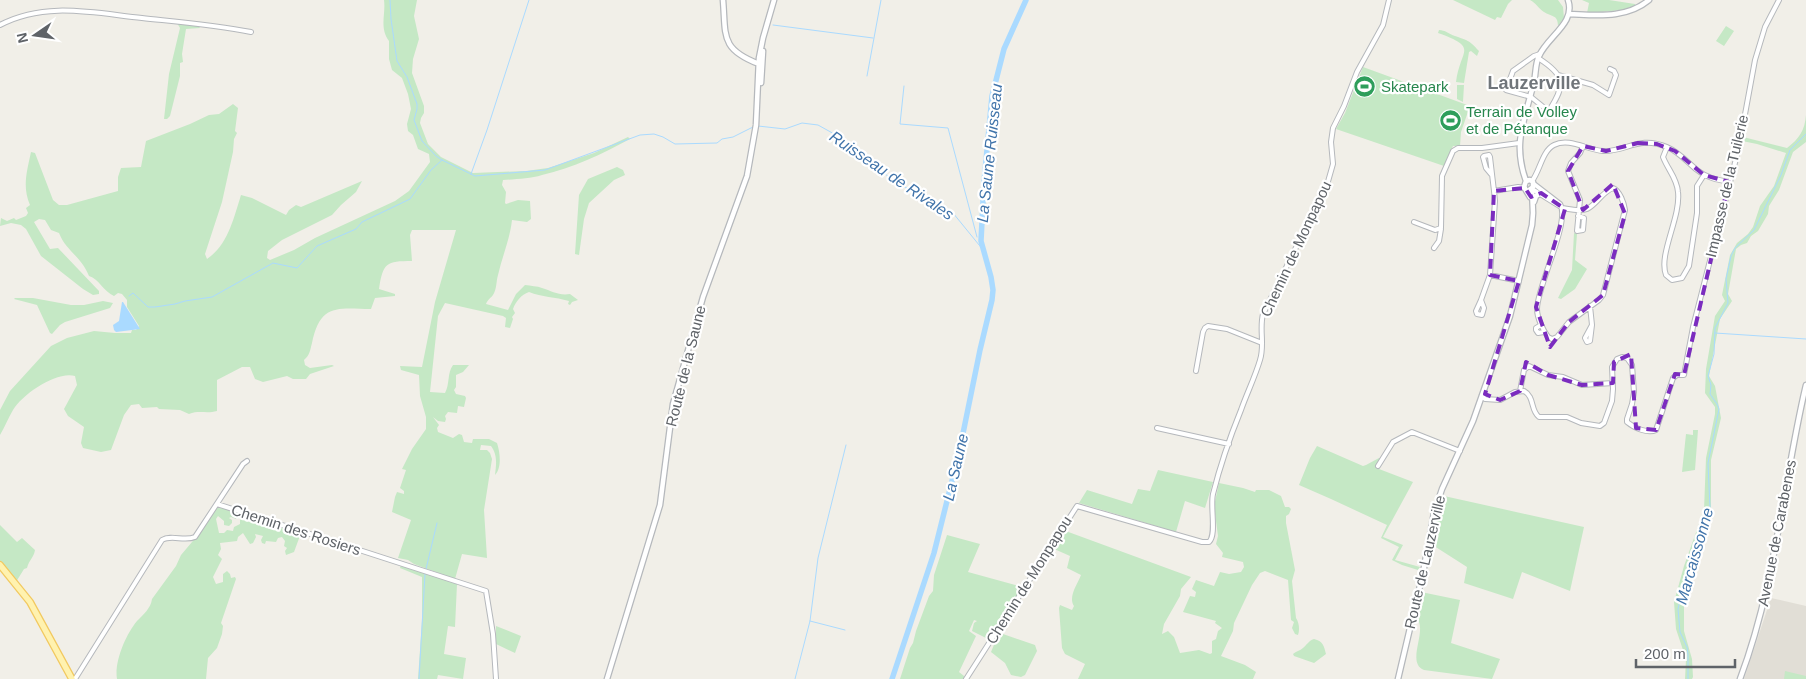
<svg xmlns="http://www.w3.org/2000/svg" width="1806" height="679" font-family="Arial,sans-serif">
<rect width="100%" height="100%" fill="#f1efe8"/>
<path fill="#e1ded6" d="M1771 598 1806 606V679H1744Z"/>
<path fill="#c5e8c5" d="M384 0H417L414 16 419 39 413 59 412 73 424 106V113L421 118 420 123 428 144 441 157 473 173 526 171 548 168 594 153 628 137 630 139C602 154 573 168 542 175 530 179 516 179 503 180L502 185 506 192 505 203 506 204 518 200 530 201 531 219 527 222 512 220C510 239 502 257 498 275 496 282 497 288 493 295 491 298 488 299 486 304L508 310 516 294 525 285C531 286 537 286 542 288 552 291 559 296 570 294L578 300 572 302 570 305 568 304 569 301C555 297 542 297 529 292 521 295 516 301 513 309L515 313 512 317 513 319 510 328 505 327 506 318 503 316 445 303 438 316 430 392 445 393C450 384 447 373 453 365H469L463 372 456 375V387L454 390 456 394 465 396 466 398 464 407 458 406 457 413 448 412 445 416 446 419 445 422 438 421 433 417 439 425 437 428 438 432 453 438 459 434 462 435 464 442 472 443 473 439H489L497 443C500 452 502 468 495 475 496 465 498 455 491 446L481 445 480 450H487L490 453 492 459 484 510 487 558 462 554 455 579 414 564 408 560 398 558 411 520 392 512 395 497 397 492 404 494V491L400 488 406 470 402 469 412 449 426 429V417L420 396 419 375 401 370 400 366 422 367 435 302 456 230H412L410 235 412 261C386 261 383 263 379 289L395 294V296L375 298 371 309C336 308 320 304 312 343 310 350 310 355 304 360L305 365 310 368 332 365 334 366 310 374 306 379H293L287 376 263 382 255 379 250 367H242L217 380V411C207 414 199 410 189 414L180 410 159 409 157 407 142 408 139 404 131 405 124 415 111 450 101 452 83 448 81 443 84 427 68 416 64 409 77 385 75 376C56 371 23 394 13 410 8 418 5 427 0 435V410L10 391 51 346 67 338 94 331 115 333H131L132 330H136L139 326 127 307V300L122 294 118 293 114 296C104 292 99 279 89 276 81 256 66 251 59 233L51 230 45 220 39 219 34 222 50 249 58 248 99 291V294L93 295 83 289 41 256 26 229 21 225 11 223 0 226 1 218 7 221 14 218 16 220 26 216 28 213 26 208 30 205C22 187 27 171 31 152L35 153 53 200 59 205H67L118 191V177L121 168 141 167 146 141 190 124 209 115 219 114 233 104 238 108 235 131 237 133 234 139 233 152 222 202 205 254 207 259C228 245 234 217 241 195L252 198 286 215 289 210 296 205 301 207 362 181 356 192 341 205 332 215 282 240 268 251 267 258 270 260 294 250 315 238 395 201 409 191 430 162 429 154 418 149 413 135 408 131 407 124 411 109 408 94 402 78 392 70 389 59V41C379 28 386 14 384 0Z
M1453 0H1512L1508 4 1501 18 1497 17 1495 20Z
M1530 0H1558L1563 7 1564 18 1558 26C1558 14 1551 17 1544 12 1539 9 1536 3 1530 0Z
M1582 0H1609L1635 4V6L1623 10 1587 13 1589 3Z
M177 23 198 25 200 28 186 29 182 54 183 62 180 63V76L170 116 167 119H164L169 74 180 28Z
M1726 26 1734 31 1724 46 1716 41Z
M1439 30C1445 30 1449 34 1455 36 1468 41 1468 39 1479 51L1477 56 1471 51 1469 52 1464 83 1456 82C1460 49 1480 48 1438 33Z
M1363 67 1470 106 1461 132 1460 146H1453L1444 166 1336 129 1345 113Z
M1457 85H1464L1463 102 1457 99Z
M1806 115V142L1793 152 1779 190 1769 206 1768 214 1758 231 1751 236 1747 243 1741 245 1736 249 1728 294 1732 301 1720 319 1709 376 1715 386 1721 418 1711 460V513L1696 555 1684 599V631L1692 659 1693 677 1692 679H1685L1686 659 1676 629 1674 602 1684 566 1704 510 1706 458 1715 414V407L1705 393 1706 369 1715 316 1725 301 1722 295 1730 255 1737 243 1748 234 1753 227 1760 206 1774 186 1786 153 1757 144 1742 141 1743 137 1787 148C1799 139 1805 130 1806 115Z
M617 167 623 170 625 175 614 180 589 203 584 219 579 255 575 254 579 195 588 179Z
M1574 233 1577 234 1575 260 1587 269 1575 289 1561 299 1558 298 1572 270Z
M15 298H33L71 305H84L103 301 113 303 110 308 65 322 60 325 52 334 50 333 37 305 14 299Z
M1693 430H1698L1695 470 1682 472 1686 434 1693 435Z
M1317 446 1363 466 1366 465 1379 458 1384 460 1379 469 1413 482 1383 537 1403 545 1395 560 1420 567 1418 570 1402 565 1392 560 1399 547 1381 538 1387 525 1331 499 1299 485 1310 458Z
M1158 470 1213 482 1205 508 1185 501 1176 532 1079 503 1087 490 1132 504 1138 489 1150 491Z
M1219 483 1243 488 1255 492 1256 490H1269L1281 496 1285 507H1289L1291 509 1289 514 1286 516V523L1295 570 1292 581 1296 618C1299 622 1300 630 1298 635L1295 634 1292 628 1294 622 1291 620 1288 580 1265 571 1260 573 1252 585 1234 623 1233 631 1221 656 1245 665 1256 672 1253 679H1078L1085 664 1065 654 1062 648 1059 608 1060 605 1072 610 1074 606C1068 597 1077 585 1081 575L1067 568 1070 556 1052 548 1063 530 1191 577 1181 589 1180 596 1164 624 1162 634 1168 631 1174 637 1180 653 1199 650 1210 654 1212 653V641L1216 639 1218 631 1222 628 1215 623 1216 621 1183 612 1190 596 1195 597 1196 592 1192 589 1196 580 1214 586 1220 572 1229 574 1241 572 1244 567 1243 562 1222 557 1223 553 1216 544 1218 536 1214 506Z
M1444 496 1584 527 1570 591 1522 572 1513 599 1464 583 1467 567 1431 544 1435 520Z
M217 506 237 512 236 519 231 517 229 518 232 520V523L229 526 224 525V521L218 516 216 519 219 533H224L227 530 233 531 234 527 240 524V513L301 533 294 552 286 555 285 551 287 548 284 546 285 541 282 537 278 538 276 542 266 541 265 544 262 543 261 540 263 536 255 534 256 537 253 543 250 544 243 533 238 537 237 541 220 543 221 549 218 555 222 559 213 577 216 584 223 582V574L227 571 230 574 231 578 235 577 236 579 221 623 223 626 222 634 217 648 208 658 206 679H117C114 662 126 634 137 621 143 615 151 608 152 599L176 566 181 555 192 542Z
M0 525 17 542 22 538 35 550C34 557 29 560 27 568L24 569 16 582 0 561Z
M947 535 980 544 968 572 1023 587 994 630 991 629V634L986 638 972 631 974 623 977 621 974 620 969 631 976 636 959 672 964 676V679H900L910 648 913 643 916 631 929 596 933 591 934 575Z
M401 565 457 584 455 627 448 626 444 654 466 658 463 679 438 675 437 679H418L422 621V577L400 568Z
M1421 592 1460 600 1451 643 1500 659 1492 679 1424 670C1405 662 1429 630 1416 617Z
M496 626 521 636 515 653 496 644Z
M1003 634 1035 645 1037 651 1025 675 1021 677 1011 675 1005 663 991 652 996 640Z
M1314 639C1323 641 1324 646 1326 654L1314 663 1294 656 1293 654C1296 651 1300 651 1303 648 1307 645 1308 641 1314 639Z
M1785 671 1806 676V679H1784Z"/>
<path fill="#aadaff" d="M122 302H123L140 329 116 332 114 330 113 325 119 321Z"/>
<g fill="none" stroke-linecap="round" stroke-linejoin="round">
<path stroke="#aadaff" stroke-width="1" d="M390 0 391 19 397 61 407 77 417 104V109L414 120 422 141 436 156 442 160 475 176 545 170 640 135 654 134 663 137 675 144 717 143 722 139 733 137 753 127
M773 25 873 38
M867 76 881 0
M904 86 900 124 948 128 977 237
M758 126 785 129 802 123 818 125 836 135 859 157 903 186 953 213 984 251
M471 174 487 130 529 0
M980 240 981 241
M129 296 133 293 148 307H155L175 304 185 301 212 297 273 263 297 268 317 246 356 229 362 222 410 199 431 170 442 160
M1715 333 1806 339
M426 569 437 523
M810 621 845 630
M419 679 425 574
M795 679 810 621 818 558 846 445
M1688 679V654L1687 647 1680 632 1678 609 1688 568 1710 508 1708 463 1719 409 1717 404 1710 394 1711 385 1708 376 1714 354 1715 328 1728 303 1726 279 1731 256 1735 248 1754 230 1781 175 1790 150 1806 134"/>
<path stroke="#aadaff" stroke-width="5.5" d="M892 679 934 553 959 453 980 350 992 300 993 290 991 277 981 241 984 182 992 96 1004 49 1026 0"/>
<defs>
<path id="minor" d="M0 25C45 1 94 13 142 18 179 22 215 25 251 32
M1538 58C1565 75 1566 84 1550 109L1547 110 1531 97 1506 90 1513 71 1534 56 1540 54
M1558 75 1593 85 1609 95 1616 75 1614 71 1610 69
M1667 147 1663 157C1668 170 1677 178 1678 192 1681 217 1658 255 1666 275L1672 280 1682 278 1689 266 1697 213V186L1704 175
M1491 174 1486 168 1483 157 1484 156 1489 155 1490 157 1494 191 1518 187 1525 188
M1532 181C1540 171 1542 151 1554 145 1569 137 1587 150 1603 151 1627 152 1638 135 1667 147 1679 152 1687 162 1697 170 1707 178 1718 180 1729 182
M1532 189 1561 207 1562 208C1569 209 1580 212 1587 209 1597 204 1602 192 1613 188 1620 191 1624 203 1625 210L1603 295 1599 300 1569 322 1557 337 1552 339 1548 337C1543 330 1537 318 1537 309 1537 286 1571 221 1560 204L1534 184
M1578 216 1584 218 1583 230 1577 231 1580 200 1568 171 1571 163 1580 153 1583 146
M1414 222 1435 230 1441 228 1442 176 1453 151 1458 148H1482L1519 143
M1434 248 1439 241 1441 229
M1490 275 1519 281
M1481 300 1490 275 1495 201 1494 191
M1481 300 1484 308 1482 315 1477 314 1476 311Z
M1590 306 1592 325 1585 338 1587 342 1590 341 1592 325
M1541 325 1536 328V330L1538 333 1544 332
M1196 371 1203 332 1205 328 1208 326 1227 329 1262 343
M1520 391 1524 370 1529 366 1548 375 1563 377 1582 385 1613 383
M1482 395 1485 399 1500 400 1515 392 1524 391C1535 397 1530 410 1539 417H1567L1581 423 1600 426 1604 423 1612 401 1613 389 1612 367 1617 359 1622 357 1627 358 1632 365 1634 392 1632 404 1627 419V422C1634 428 1648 434 1656 430L1673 378 1677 375H1684L1693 327 1739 147 1755 60 1765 27 1779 0
M1157 428 1229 444
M1378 466 1393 442 1412 432 1460 451
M217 504 486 591 493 634 496 679
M75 679 162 540C172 534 184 542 195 537L243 464 247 461
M966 679 1077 506 1202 542H1209C1217 535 1210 507 1213 494 1220 466 1230 437 1241 410 1247 393 1255 377 1260 360 1265 345 1259 329 1263 314L1327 185 1333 164 1331 142 1333 128 1344 106 1357 72 1383 25 1389 0"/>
<path id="tertiary" d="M723 0C726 36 720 49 759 64
M1570 14C1597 15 1626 19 1649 0
M761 83 763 51
M1526 181C1512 143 1525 119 1534 82 1536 74 1535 64 1539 56 1548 36 1576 23 1568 0
M1526 181 1524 187 1530 197
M1526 181 1530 180 1533 182V187L1529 190
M1534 202 1536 196 1541 193
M607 679 660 505 673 404 703 297 747 176 756 125 759 58 763 38 774 0
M1398 679 1423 573 1434 513 1442 489 1473 421 1510 316 1532 225 1533 213 1532 189
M1740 679C1776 584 1783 482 1806 385"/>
<path id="primary" d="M0 565 30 602 72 679"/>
</defs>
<use href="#minor" stroke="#b5b8bc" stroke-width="6"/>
<use href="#tertiary" stroke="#b5b8bc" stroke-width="7"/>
<use href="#primary" stroke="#f2c960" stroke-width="8"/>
<use href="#minor" stroke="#fff" stroke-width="4"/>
<use href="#tertiary" stroke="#fff" stroke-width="4.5"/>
<use href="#primary" stroke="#fff2af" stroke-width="5.5"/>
</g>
<path fill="none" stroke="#7b2cbf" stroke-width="4" stroke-dasharray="10 6" stroke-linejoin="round" d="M1638 143 1657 144 1675 151 1704 175 1729 182 1684 375 1675 374 1656 430 1636 428 1631 354 1614 362 1613 383 1582 385 1548 375 1526 362 1520 391 1500 400 1485 394 1519 281 1490 275 1494 191 1525 188 1531 197 1541 193 1565 209 1536 307 1550 347 1569 322 1603 295 1625 214 1613 184 1583 210 1568 171 1583 146 1606 151Z"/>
<defs>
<symbol id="stadium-disc" viewBox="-11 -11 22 22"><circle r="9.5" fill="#2e9e5b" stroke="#fff"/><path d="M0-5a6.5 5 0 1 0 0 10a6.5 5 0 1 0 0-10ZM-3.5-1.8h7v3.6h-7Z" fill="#fff"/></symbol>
</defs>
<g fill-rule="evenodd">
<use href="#stadium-disc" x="1352" y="74" width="25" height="25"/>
<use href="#stadium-disc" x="1438" y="108" width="25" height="25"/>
</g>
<g text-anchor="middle" stroke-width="4.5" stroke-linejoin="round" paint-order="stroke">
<g font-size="15" fill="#27864d" stroke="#fff" text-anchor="start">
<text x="1381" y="92">Skatepark</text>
<text x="1466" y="117">Terrain de Volley<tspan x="1466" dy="17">et de Pétanque</tspan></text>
</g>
<g font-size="15" fill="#5f6368" stroke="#fff">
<text transform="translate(1727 186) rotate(-77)" y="5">Impasse de la Tuilerie</text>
<text transform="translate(1296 249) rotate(-65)" y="5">Chemin de Monpapou</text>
<text transform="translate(686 366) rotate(-76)" y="5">Route de la Saune</text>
<text transform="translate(296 530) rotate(18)" y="5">Chemin des Rosiers</text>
<text transform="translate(1777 533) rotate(-79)" y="5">Avenue de Carabenes</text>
<text transform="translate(1425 562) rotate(-77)" y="5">Route de Lauzerville</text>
<text transform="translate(1029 580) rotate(-58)" y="5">Chemin de Monpapou</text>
</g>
<g font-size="16" font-style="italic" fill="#4174aa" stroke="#fff">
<text transform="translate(989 153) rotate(-84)" y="6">La Saune Ruisseau</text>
<text transform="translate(892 175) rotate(34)" y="6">Ruisseau de Rivales</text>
<text transform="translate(955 467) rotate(-77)" y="6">La Saune</text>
<text transform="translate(1694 556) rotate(-74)" y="6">Marcaissonne</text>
</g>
<g font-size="18" font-weight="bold" fill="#70757a" stroke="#fff">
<text x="1534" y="89">Lauzerville</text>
</g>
</g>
<g transform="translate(35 35) rotate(257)" stroke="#ffffff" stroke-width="4" paint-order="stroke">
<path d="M0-4L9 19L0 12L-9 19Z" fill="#5f6368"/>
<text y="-8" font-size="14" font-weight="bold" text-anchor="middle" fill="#5f6368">N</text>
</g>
<path d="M1636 659v8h99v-8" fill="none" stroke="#5f6368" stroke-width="2.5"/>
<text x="1644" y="659" font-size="15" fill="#5f6368" stroke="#ffffff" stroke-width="4" paint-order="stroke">200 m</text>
</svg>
